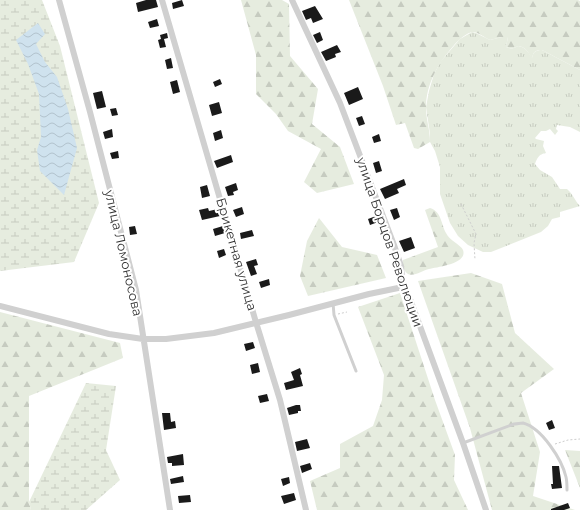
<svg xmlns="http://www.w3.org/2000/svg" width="580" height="510" font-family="Montserrat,sans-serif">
<defs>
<pattern id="grass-tufts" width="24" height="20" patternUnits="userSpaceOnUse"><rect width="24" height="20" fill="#e6ecdf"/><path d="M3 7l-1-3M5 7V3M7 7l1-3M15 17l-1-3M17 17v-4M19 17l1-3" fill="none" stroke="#c6cbc0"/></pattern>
<pattern id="forest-firs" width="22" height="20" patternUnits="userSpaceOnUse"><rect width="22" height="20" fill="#e6ecdf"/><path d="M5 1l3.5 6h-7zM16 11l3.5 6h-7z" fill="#c6cbc0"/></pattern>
<pattern id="wetland-marsh" width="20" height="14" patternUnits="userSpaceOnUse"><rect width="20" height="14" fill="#e6ecdf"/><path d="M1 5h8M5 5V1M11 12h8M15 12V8" fill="none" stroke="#c6cbc0"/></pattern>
<pattern id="water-waves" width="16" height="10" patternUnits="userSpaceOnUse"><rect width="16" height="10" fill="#cfe2ee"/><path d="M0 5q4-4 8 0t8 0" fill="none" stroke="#b2c2cd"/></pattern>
</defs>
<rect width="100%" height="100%" fill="#fff"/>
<path fill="url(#grass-tufts)" d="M472 32 476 33 490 40 502 37H508L506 47C511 49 513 49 518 46 525 47 528 51 532 58 533 52 536 50 542 50L580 70V132L570 127 557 125 556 129 558 131 555 135 550 129 546 131H541L535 138 536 139 544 141 543 146 546 153C539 154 537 158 535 164L540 170 552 177 560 189H567C573 194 575 201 580 206L560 212V217L552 219 548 226 541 232 491 252H483L468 245 458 236 450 223 440 194V167L435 151 430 142V134L426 107 429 91 434 74 441 61 460 39Z"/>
<path fill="url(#forest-firs)" d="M241 0H282L289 4 290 56 318 89 312 124 340 147 354 184 317 193 304 182 321 149 288 131 276 114 256 94V55Z
M349 0H578L580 1V70L542 50C535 50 533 52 532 59 528 52 526 47 518 46 513 49 511 49 506 47L508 37H502L490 40C485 38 478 32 473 32 466 33 460 39 455 44 439 62 426 83 426 108 426 119 430 130 430 142L418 149 414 148 405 123 396 125 383 86Z
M430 208C442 212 441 224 446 233 449 240 461 245 463 250 468 264 437 267 429 269 423 270 414 277 408 274 404 272 402 264 403 260L438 247 425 210Z
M319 218 342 247 377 255 386 278 308 296 300 276 307 241Z
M471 273 502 284 515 333 554 369 521 393 540 452 533 496 575 510H492L470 428 418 281Z
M400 293 435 400 455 455 454 480 468 510H317L310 481 340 468V444L373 426 382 400 384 375 358 307Z
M0 312 120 343 123 358 29 396V502L31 510H0Z
M565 450 580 451V488Z"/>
<path fill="url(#wetland-marsh)" d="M0 0H42L60 46 99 203 74 262 0 271Z
M86 383 116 386 106 450 120 480 86 510H31L29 502Z"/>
<path fill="url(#water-waves)" d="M38 23 45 34 36 44 45 62 57 77 68 109 77 148 64 195 40 171 37 150 41 137 39 94 28 64 16 40Z"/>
<path fill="#1a1a1a" d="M146 0H156L158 7 138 12 136 3Z
M182 0 184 6 173 9 172 3Z
M315 6 323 19 313 23 311 18 306 20 302 11Z
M157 19 159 26 150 28 148 22Z
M320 32 323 40 317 43 313 35Z
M167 33 168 38 164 39 166 47 160 48 158 40 161 39 160 35Z
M337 45 341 52 335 54 336 57 326 61 321 52Z
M171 58 173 68 167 69 165 60Z
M220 79 222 84 215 87 213 82Z
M177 80 180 92 173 94 170 82Z
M358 87 363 99 349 105 344 93Z
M102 91 106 107 97 109 93 93Z
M219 102 222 113 212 116 209 105Z
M116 108 118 115 112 116 110 109Z
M362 116 365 124 359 126 356 118Z
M112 129 113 137 105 139 103 132Z
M221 130 223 138 215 141 213 133Z
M379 134 381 141 374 143 372 137Z
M118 151 119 158 112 159 110 153Z
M231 155 233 162 217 168 214 161Z
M379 161 382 171 376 173 373 163Z
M404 179 406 185 397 189 399 193 385 199 380 189Z
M236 183 238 190 233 192 234 195 228 196 225 187Z
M207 185 210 196 202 198 200 187Z
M242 207 244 214 236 217 233 210Z
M208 208 209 211 218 209 220 216 202 220 199 210Z
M397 208 400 217 394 220 390 210Z
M376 216 378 222 370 225 368 219Z
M135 226 137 234 130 235 129 227Z
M223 226 225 233 215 236 213 229Z
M252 230 254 236 241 239 240 233Z
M411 237 415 248 404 252 399 241Z
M224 249 226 255 219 258 217 251Z
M256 259 258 265 254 266 257 274 251 276 246 262Z
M269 279 270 285 261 288 259 282Z
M253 342 255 348 246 351 244 344Z
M258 363 260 372 252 374 250 365Z
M300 368 302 374 300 375 303 386 286 390 284 383 294 380 291 372Z
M267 394 269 401 260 403 258 396Z
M296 405H300L301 411H298V413L289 415 287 408Z
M162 413H170L171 422 175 421 176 428 164 430Z
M552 420 555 428 549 430 546 423Z
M307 439 310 448 297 451 295 442Z
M183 454 184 465 172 466V463H168L167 457Z
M310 463 312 469 302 473 300 466Z
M552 466H559L562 488 552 489 551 484H553Z
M183 476 184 482 171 484 170 479Z
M289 477 290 483 283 486 281 479Z
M294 493 296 500 284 504 281 496Z
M190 495 191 502 179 503 178 496Z
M568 503 570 508 564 510H551V509Z"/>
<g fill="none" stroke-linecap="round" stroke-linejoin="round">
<path stroke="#cdcdcd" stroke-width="1" stroke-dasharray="2 2" stroke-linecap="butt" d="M461 204 476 234 474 243 475 260
M338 314 347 312
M555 444 568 440 580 439"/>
<path stroke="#d0d0d0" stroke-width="3" d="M333 303 334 315 356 371
M463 443 514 424C517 424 520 423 523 423 542 428 562 460 566 477 567 481 567 486 567 490"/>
<path stroke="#d0d0d0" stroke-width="6" d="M59 0 90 112 136 290 170 510
M162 0 255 319 280 400 306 510
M292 0 340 103 394 245 401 266 403 287 410 299 463 443 486 510
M0 306 109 334 143 339H166L214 333 289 315 369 294 403 287"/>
</g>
<g text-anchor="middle" stroke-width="4" stroke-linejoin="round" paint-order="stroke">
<g font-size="13" fill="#333" stroke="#fff">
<text transform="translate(390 242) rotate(71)" y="5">улица Борцов Революции</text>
<text transform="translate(124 253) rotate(77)" y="5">улица Ломоносова</text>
<text transform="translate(237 254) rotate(74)" y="5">Брикетная улица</text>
</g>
</g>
</svg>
